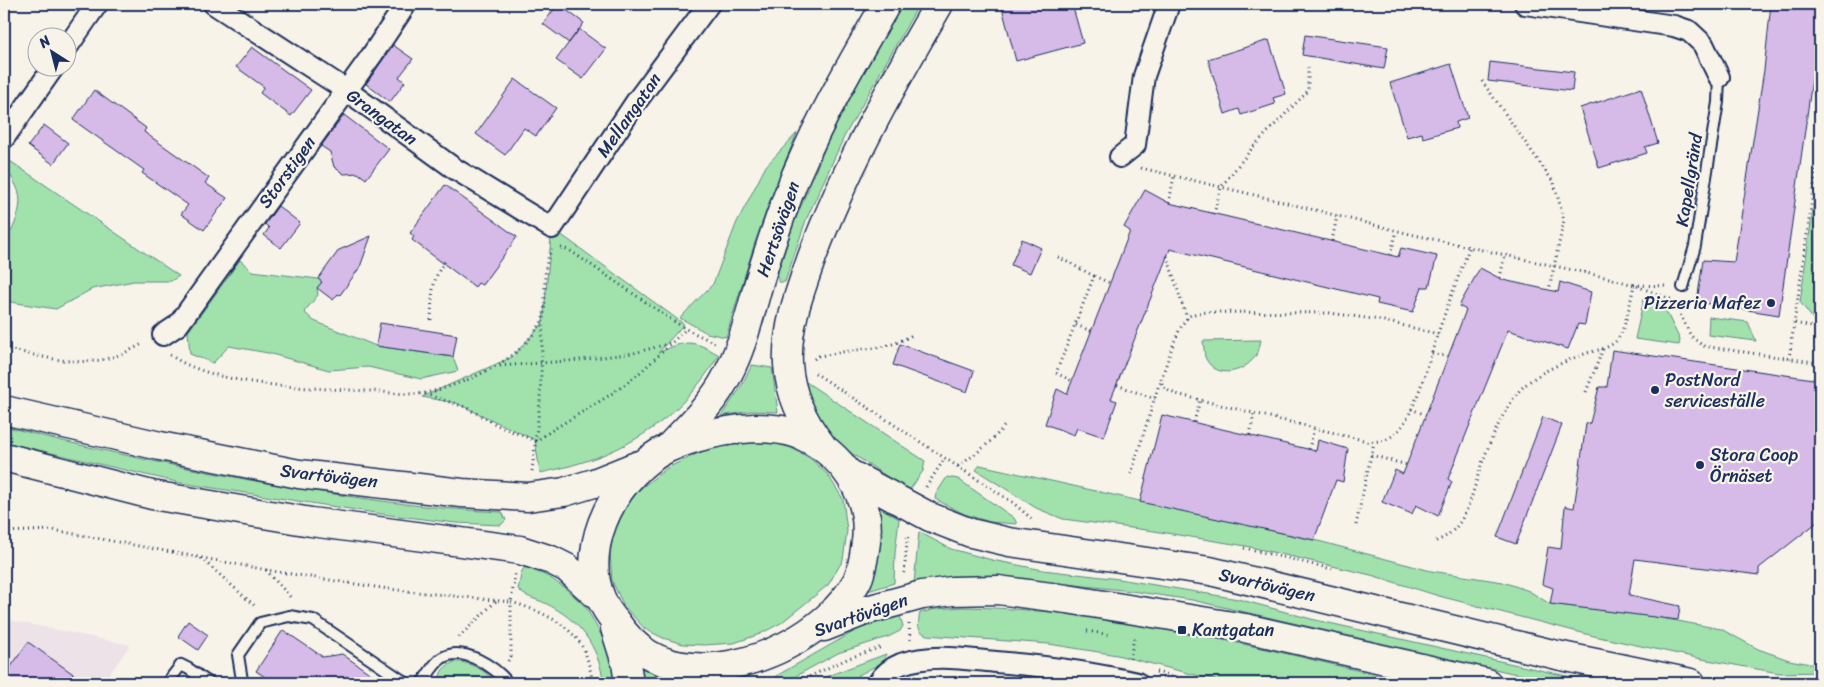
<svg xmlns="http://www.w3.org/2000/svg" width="1824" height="687" font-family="Sriracha,sans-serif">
<rect width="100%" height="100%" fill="#f7f3e8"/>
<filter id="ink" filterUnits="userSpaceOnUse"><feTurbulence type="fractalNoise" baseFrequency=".02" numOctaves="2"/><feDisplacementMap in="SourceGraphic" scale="10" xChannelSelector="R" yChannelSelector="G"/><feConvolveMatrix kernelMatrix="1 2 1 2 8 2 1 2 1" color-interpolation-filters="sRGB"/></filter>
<g filter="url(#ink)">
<path fill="#ede2e8" d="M4 619 130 645 103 683H4Z"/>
<path fill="#a1e2ac" stroke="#5e8885" d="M903 4H919L844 137 806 220 785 282H778V272L794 223 827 143 857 85Z
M797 133 776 184 755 242 726 337 707 333 680 318 713 284 737 222 766 166Z
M7 159 179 276 171 281H134L92 289 56 309 4 301V241C10 234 13 229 16 220 25 194 17 187 4 165Z
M1820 188V293L1813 319 1800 302 1814 201Z
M552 228 684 324 658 353C686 340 692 339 719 355 676 425 620 457 540 473L535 440 456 403 422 397 512 357 543 323Z
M240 260 252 271 318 279 322 282 317 288 318 295 304 312 314 321 376 346 453 357 458 371 421 379 368 367 329 370 268 353 229 346 213 363 190 354 188 332Z
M1644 298 1662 303 1680 340 1679 345 1635 339Z
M1709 317 1748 322 1756 341 1708 335Z
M1261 340C1260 344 1259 348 1258 352 1248 372 1216 382 1205 357 1204 352 1204 346 1203 341Z
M752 365 772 368 778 412 751 411 721 416 739 390Z
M803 380 925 461 923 471 909 491 842 447 818 423Z
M4 426C90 449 178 467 266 483 344 496 423 509 502 512L506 520 501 525 456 523 382 514 181 483 4 442Z
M764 441 789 447 810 458 828 475 843 499 847 531 843 560 828 585 781 623 760 634 734 643 704 645 683 644 663 638 645 629 624 606 612 581 610 552 616 522 636 492 667 468 705 450 733 443Z
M980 465 1322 542 1431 571 1503 582 1529 591 1550 604 1650 616 1721 629 1758 649 1789 660 1816 665 1820 664V672L1779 673 1702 659 1594 636 1439 596 1371 575 1246 546 1154 531 1063 519 1036 508 976 470Z
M947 477 958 479 1014 518 1017 524 990 522 964 514 935 499 936 494Z
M878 506 899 519 895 553 894 583 868 591C881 557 883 543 878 506Z
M919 532 951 549 992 560 1043 570 1119 579 1238 599 1311 619 1598 683H1556L1192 600 1131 591 994 576 962 577 914 583Z
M525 567 549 577 565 588 586 607 614 659 619 683H604C597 644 581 621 545 603 536 599 524 597 518 589L522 571Z
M962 607C1114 609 1263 648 1410 683H1227L1117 655 1049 644 927 635C916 631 918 623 920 613L936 609Z
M900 616 903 626 900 631 888 637 838 653 783 683H764L860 628Z
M886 654 883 662 857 676 856 683H809Z
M454 662C470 661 486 671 496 683H461L455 679 452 683H448L440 677C441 669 447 665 454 662Z
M641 668 665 678 685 683H641Z"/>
<path fill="#d6bae8" stroke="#1b2f5e" d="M558 4 584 23 569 43 543 24Z
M1001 4H1072L1083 43 1016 61Z
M1771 4H1820V23L1779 315 1697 302 1703 260 1734 262 1764 70Z
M579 29 606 49 583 79 556 60Z
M1305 35 1388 47 1384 69 1302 55Z
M1269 40 1286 94 1273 98 1275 104 1241 115 1239 109 1225 114 1208 59Z
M393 45 413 59 399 77 405 82 390 102 366 84Z
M252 47 311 90 291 116 260 93 264 87 236 67Z
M1490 62 1574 72 1572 91 1488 81Z
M1451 64 1468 118 1456 122 1457 128 1423 138 1422 133 1407 137 1390 83Z
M515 79 556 108 536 136 524 128 505 155 476 134Z
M1641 88 1658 143 1645 147 1647 153 1599 168 1580 108Z
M94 90 146 128 144 132 209 178 205 183 227 198 204 230 181 214 188 205 142 173 144 170 73 120Z
M344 115 389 149 366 179 358 173 344 174 334 167 330 152 321 146Z
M44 125 68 143 53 164 28 146Z
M445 185 517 237 482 285 478 283 475 287 412 240 414 236 410 233Z
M1145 190 1169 203 1398 257 1401 248 1437 256 1429 287H1422L1413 312 1377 304 1378 299 1170 249 1111 399 1117 401 1104 437 1077 428 1074 435 1045 424 1057 389 1067 394 1130 231 1124 227Z
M278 206 300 223 281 248 264 235 269 228 265 224Z
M371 236 360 267 340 295 338 294 333 300 317 288 322 282 318 279 339 250Z
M1022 239 1041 248 1030 273 1011 265Z
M1480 268 1503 280 1558 292 1560 282 1591 292 1585 325 1578 324 1568 349 1508 330 1448 479 1452 482 1438 516 1416 505 1412 514 1382 502 1395 470 1403 474 1466 310 1459 306Z
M380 323 457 335 453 357 376 346Z
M900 344 974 371 967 392 893 365Z
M1612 350 1820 380V520L1759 568V575L1635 559 1629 595 1680 606 1678 620 1550 604 1553 588 1542 584 1548 547 1561 549 1565 506 1574 508 1586 424 1590 423 1599 387H1607Z
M1162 415 1316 451 1318 440 1348 449 1343 482 1336 480 1314 540 1140 502Z
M1543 417 1562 425 1516 544 1497 537Z
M188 621 208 635 198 650 178 636Z
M283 630 323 657 342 654 384 683H274L256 671Z
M28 642 86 683H4V677Z"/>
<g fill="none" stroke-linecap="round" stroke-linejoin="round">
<defs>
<path id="lane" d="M1683 287 1695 246 1718 102 1719 77
M167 683 181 665 189 669 209 683
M245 683 242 680 238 655 260 623 289 616 313 620 406 683
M422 683C428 675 433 664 442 658 463 645 495 667 508 683"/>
<path id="street" d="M214 4 346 90 455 169 552 228 636 102 709 4
M1525 4 1674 26 1689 31 1703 44 1719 77
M68 46 97 4
M4 138 53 68
M1120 157 1135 145 1144 76 1169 4
M163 335 178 325 372 55 406 4
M878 683C883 675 891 668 901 664 931 653 965 659 996 662 1044 666 1091 672 1137 683"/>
<path id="secondary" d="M4 410 160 446 299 474 462 493 528 497 564 492 594 483 639 465
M754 428C768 428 784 429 798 434 841 452 872 494 866 542 864 555 863 569 857 581 828 634 751 672 692 667 658 665 635 650 616 622 610 615 604 606 601 598 578 544 618 472 668 448 695 436 725 430 754 428Z
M671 445C689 426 708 408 722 385 741 353 749 318 759 282 770 246 782 210 796 175 822 115 854 59 886 4
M822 446C803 422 790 395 788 364 786 327 800 291 812 257 846 167 891 87 939 4
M4 457 152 495 311 522 520 550 551 560 567 568 601 599
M850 474 930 517 971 533 1009 542 1210 571 1557 655 1691 683
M824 627 867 610 922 595 952 591 998 590 1067 599 1245 628 1487 683
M615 628 626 663 629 683"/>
</defs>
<use href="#lane" stroke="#1b2f5e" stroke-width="14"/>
<use href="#street" stroke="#1b2f5e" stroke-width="24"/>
<use href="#secondary" stroke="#1b2f5e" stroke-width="31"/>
<path stroke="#1b2f5e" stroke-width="3" stroke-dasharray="1 4" stroke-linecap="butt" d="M1482 81 1554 183 1564 220 1549 290
M1141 168 1267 198 1410 234 1609 278 1634 285 1673 300 1691 336 1703 346 1820 363
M1169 203 1174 176
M1214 214 1221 187 1253 147 1308 91V66
M1332 241 1337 216
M561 248 569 250 666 316 686 329 715 343
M1390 255 1397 231
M1167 256 1187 319
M1058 257 1094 276 1056 373 1072 381
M1094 276 1110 283
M1500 278 1505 254
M431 320C432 297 431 278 446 260
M1795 323 1820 329
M1076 325 1091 331
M1438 334 1380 320 1330 313 1207 312C1202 313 1196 313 1191 315 1178 322 1167 364 1161 379 1162 388 1168 391 1176 394L1367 441C1380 442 1388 441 1398 431 1416 412 1429 359 1438 333 1448 304 1459 275 1470 246
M4 348C40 356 79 369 116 356 125 353 135 348 144 343
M1432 353 1448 357
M170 355C217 388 315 388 372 391 386 392 412 396 425 393 455 387 501 368 523 346 528 341 541 325 543 319 548 296 540 271 552 249
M814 359 818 356C829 355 839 352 850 351 876 347 888 349 912 335
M1789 359 1820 144
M500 366 580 360 634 353 671 343
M815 373 1012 502 1032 519
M1117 385 1155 399
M1586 392 1603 349
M425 394 465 407 501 427 536 441C563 422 593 407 620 388 644 371 665 349 686 329
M1411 409 1426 415
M1194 422 1200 400
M1250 435 1254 414
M1309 449 1314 429
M1371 455 1407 465
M958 466C975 455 992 442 1005 425
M532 471 540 401 543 321
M1131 474 1160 381
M926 487 945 458
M1356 525 1374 442
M4 532 53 530 278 572 388 589 511 602 515 574
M1436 541C1468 530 1472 491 1482 463 1491 440 1501 415 1516 395 1529 376 1565 361 1587 353 1597 350 1607 349 1615 342 1625 334 1631 298 1634 285L1667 286
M1244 548 1332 569
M201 558 256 607
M266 570 292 599
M904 573 908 534
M909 624 910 640
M1087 631 1111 635
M459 637 496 601
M1130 659 1134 638
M508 661 511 656V602C535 609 565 621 580 643 588 655 590 670 593 683
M1156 672 1203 683
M796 683 849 658 882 647"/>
<use href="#lane" stroke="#f7f3e8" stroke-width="10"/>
<use href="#street" stroke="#f7f3e8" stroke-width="20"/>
<use href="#secondary" stroke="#f7f3e8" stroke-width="28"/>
</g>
</g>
<g fill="#1b2f5e" stroke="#f7f3e8" stroke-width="2">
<circle cx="1771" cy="303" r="5"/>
<circle cx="1655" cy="390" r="5"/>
<circle cx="1700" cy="465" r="5"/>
<rect x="1177" y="625" width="10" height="10" rx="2.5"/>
</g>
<g text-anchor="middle" stroke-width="4.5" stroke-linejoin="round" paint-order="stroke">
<g font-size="18" fill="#1b2f5e" stroke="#f7f3e8">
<text transform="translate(629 115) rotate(-55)" y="6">Mellangatan</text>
<text transform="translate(382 117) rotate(36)" y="6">Grangatan</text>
<text transform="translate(287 172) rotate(-54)" y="6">Storstigen</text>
<text transform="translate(1689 180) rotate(-81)" y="6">Kapellgränd</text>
<text transform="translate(778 229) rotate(-71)" y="6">Hertsövägen</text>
<text transform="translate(329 476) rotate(7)" y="6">Svartövägen</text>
<text transform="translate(1267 585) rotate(13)" y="6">Svartövägen</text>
<text transform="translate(861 615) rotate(-19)" y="6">Svartövägen</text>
</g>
<g font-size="18" fill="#1b2f5e" stroke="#f7f3e8" text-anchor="start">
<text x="1761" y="309" text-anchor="end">Pizzeria Mafez</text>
<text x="1665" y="386">PostNord<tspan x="1665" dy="21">serviceställe</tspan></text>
<text x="1710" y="461">Stora Coop<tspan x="1710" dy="21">Örnäset</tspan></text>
<text x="1192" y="636">Kantgatan</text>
</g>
</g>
<rect width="1824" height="687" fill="none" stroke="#f7f3e8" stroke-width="20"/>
<rect x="10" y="10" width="1804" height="667" fill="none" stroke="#1b2f5e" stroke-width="2" filter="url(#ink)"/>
<g transform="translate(52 52) rotate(324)"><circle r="24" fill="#f7f3e8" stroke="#9fa5b1"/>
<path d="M0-4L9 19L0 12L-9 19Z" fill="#1b2f5e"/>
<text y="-8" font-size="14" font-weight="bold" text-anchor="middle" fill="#1b2f5e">N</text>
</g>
</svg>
